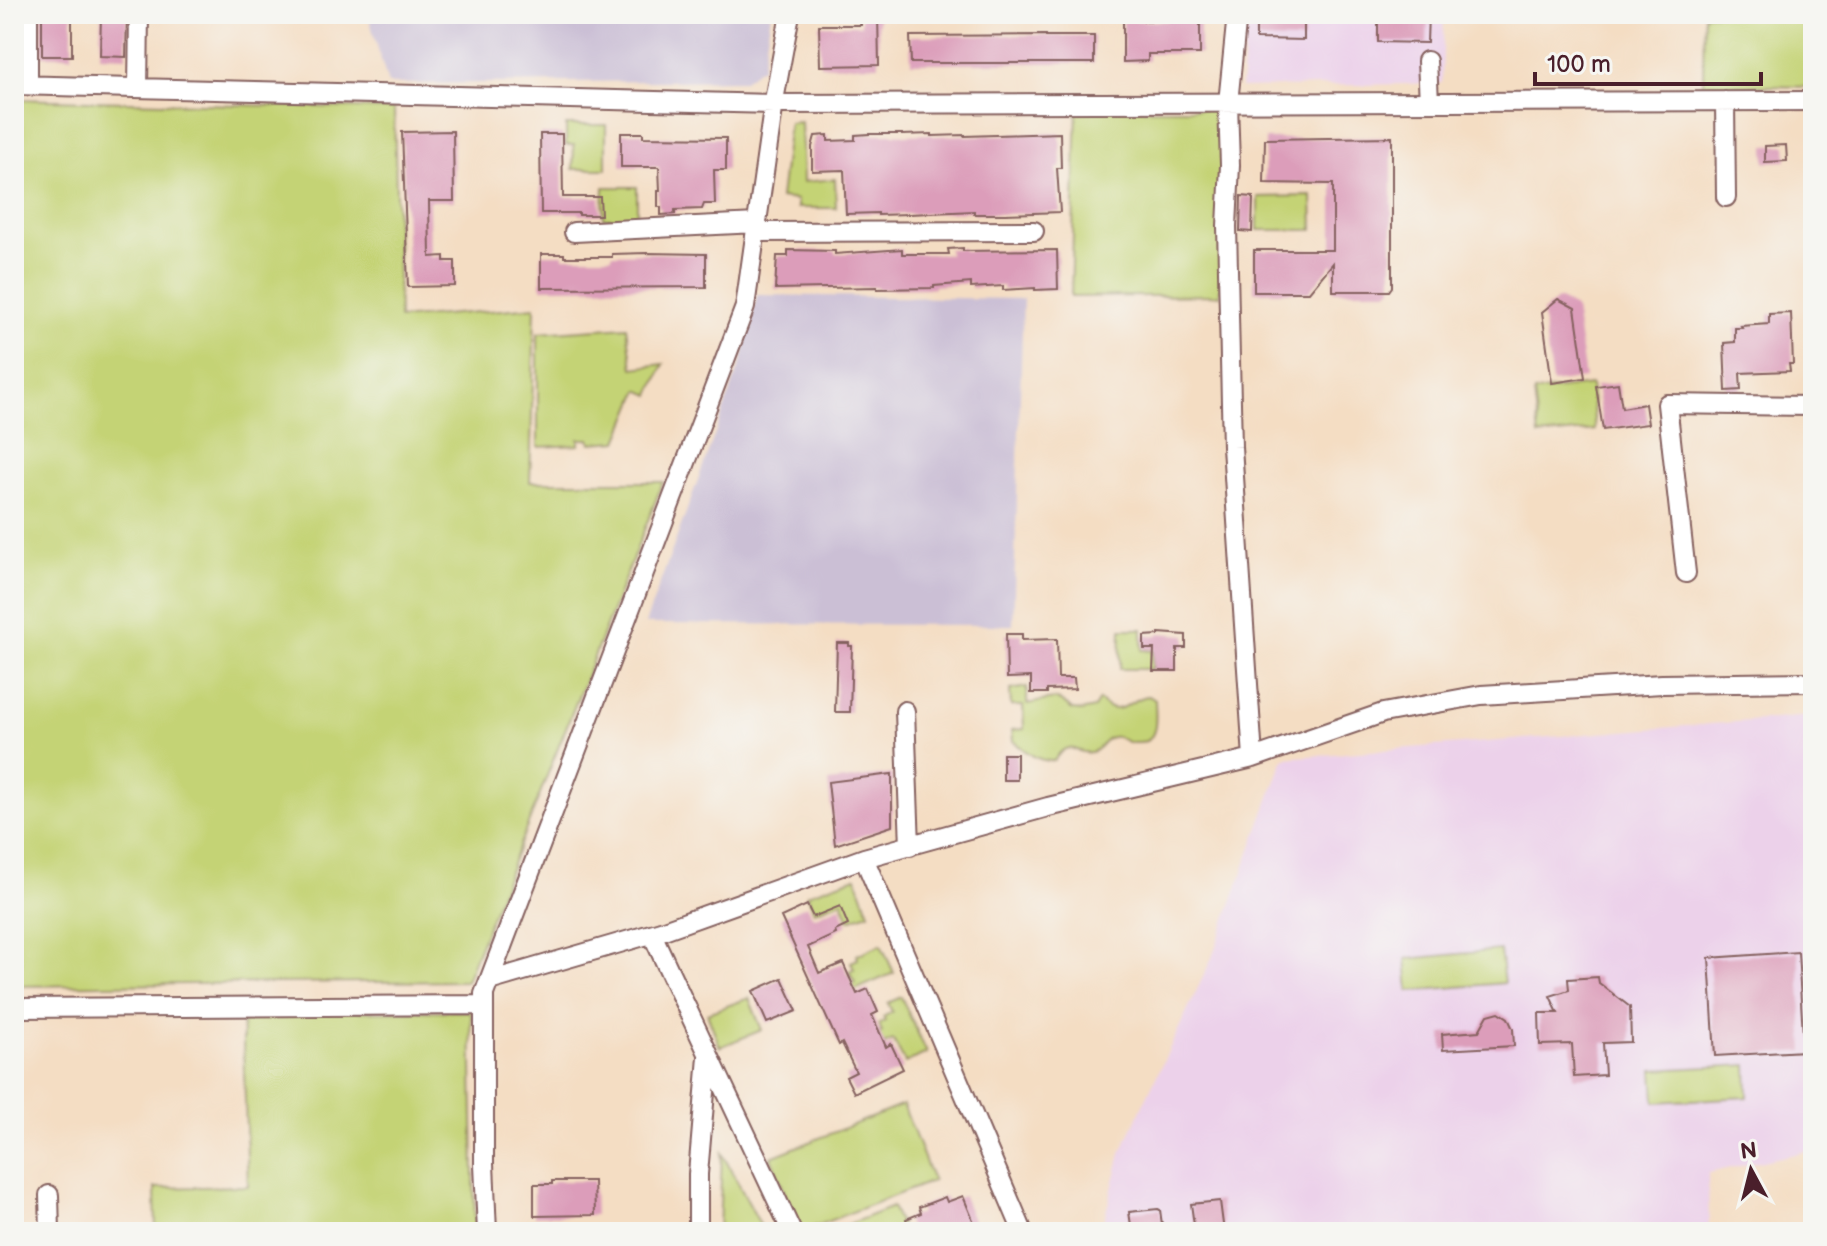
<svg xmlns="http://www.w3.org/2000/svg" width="1827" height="1246" font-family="'Balsamiq Sans',sans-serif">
<rect width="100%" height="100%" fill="#f6f6f2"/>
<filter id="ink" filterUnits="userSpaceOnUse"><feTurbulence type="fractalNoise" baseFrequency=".0125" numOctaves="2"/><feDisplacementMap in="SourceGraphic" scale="16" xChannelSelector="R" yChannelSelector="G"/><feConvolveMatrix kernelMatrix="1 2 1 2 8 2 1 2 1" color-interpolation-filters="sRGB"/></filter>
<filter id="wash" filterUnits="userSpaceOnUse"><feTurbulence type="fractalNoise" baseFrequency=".006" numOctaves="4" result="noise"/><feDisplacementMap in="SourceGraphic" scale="32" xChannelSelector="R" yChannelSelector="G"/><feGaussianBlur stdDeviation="1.8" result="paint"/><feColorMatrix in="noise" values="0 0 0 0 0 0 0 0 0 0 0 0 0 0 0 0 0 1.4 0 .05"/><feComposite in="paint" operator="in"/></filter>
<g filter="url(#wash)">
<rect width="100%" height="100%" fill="#f4ddc3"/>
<path fill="#ecd1ea" d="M1247 14H1444L1442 83 1241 88Z
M1813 716V1150L1708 1173 1709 1232H1101L1122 1150 1211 960 1284 758Z"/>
<path fill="#cbbfd5" d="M368 14H771L762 67 744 80 388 84Z
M757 295 1023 299 1013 625 645 624 742 360Z"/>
<path fill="#c4d375" stroke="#877950" stroke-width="2" d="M1704 14H1813V87L1703 85Z
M14 99 394 109 399 319 535 307 530 482H663L466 981 14 986Z
M1077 109H1222L1220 295 1071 297Z
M801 122 803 182 835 179 836 208H797V200L780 198 789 123Z
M566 125H606V169H573L574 145H566Z
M604 187H637V218H603Z
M1312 196 1313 230H1258V197Z
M627 327 633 368 664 364 650 395 639 390 618 441 591 443 590 439H579V445L538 447V333Z
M1591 385 1595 430 1539 436 1534 392Z
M1121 629H1142V650L1153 651 1152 669H1120Z
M1027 687V704C1049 701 1055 693 1072 710L1081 711 1094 708 1099 700C1120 722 1129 697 1149 696L1155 700C1155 712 1159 735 1146 741 1143 742 1137 742 1134 742 1132 742 1130 743 1128 742 1124 741 1121 738 1117 737 1103 735 1103 749 1091 752 1076 756 1069 736 1054 761 1038 762 1025 751 1013 741L1012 730 1024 729 1023 706H1011L1010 690Z
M856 877 869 913 849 920 842 901 814 911 807 894Z
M881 944 894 973 846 994 844 988 855 983 849 971 854 969 851 962 858 959 857 955Z
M1500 950 1504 983 1409 991 1406 959Z
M901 997 927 1053 905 1063 893 1040 871 1050 867 1040 882 1032 879 1024 885 1021 883 1017 892 1012 888 1003Z
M749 998 762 1030 720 1047 707 1013Z
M471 1011 475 1232H156L155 1188 248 1186 242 1012Z
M1747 1065 1748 1097 1655 1102 1653 1070Z
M903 1105 933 1181 800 1232 771 1157Z
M722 1153 764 1232H719Z
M892 1207 904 1232H829Z"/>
<g id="blocks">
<path fill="#dc9dba" d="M42 14H72V56H42Z
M101 14H127L126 57 100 56Z
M861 14H878L879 65 820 66 819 25H861Z
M1167 14H1200V54H1148V61L1123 62V21H1167Z
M1256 14H1304V40L1256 39Z
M1378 14H1428L1427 43 1378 42Z
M1046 35V36H1094V63H911L910 36Z
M453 131 454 201H429L430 257 444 256V261H455V286L408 287 402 132Z
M621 133H643V137L726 138V170H714L715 204H704L702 209 675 210V214L661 215V207H658V191H660L659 167H621Z
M1060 133 1061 168H1057L1060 212 1005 214H974V211L909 214 878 215V213L846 214 844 170 812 171V147L815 136 828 135V141L855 140V135L870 134H902V135L932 134V136L965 135V136Z
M540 134H562L563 197H600L601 215H579V213H541Z
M1392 137V287L1389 291H1333V263L1309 292H1254V250H1333V184L1264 183 1265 139Z
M1786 145 1787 161 1765 162V146Z
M1241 196 1253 197 1252 232 1240 231Z
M963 248V251L1057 250 1058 289 1035 290V288L1003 290V286L971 288V283L934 286V288L877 289V287L775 289 777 256H788V250L835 251V254L902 249V254H949L948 249Z
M647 253 706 254V287L541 288V254H564V257H612V254Z
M1558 299 1575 308 1585 378 1552 383 1542 312Z
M1791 313 1793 364H1789L1790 371 1740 373 1741 390 1726 391 1724 343 1735 342V328H1742L1741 326 1769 324V314Z
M1618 383 1622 408 1645 404 1648 424 1603 430 1596 386Z
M1159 633 1186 635V648H1177V671H1153L1154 649H1144V636L1159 635Z
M1006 634H1022V640L1057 639 1058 678H1074L1075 689 1047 690V693H1031V677L1007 678Z
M837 643H849V646H852L850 712H835Z
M1003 754H1017V780H1003Z
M892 774V826L835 845 828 782Z
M807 905 813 917 840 906 848 925 835 931 836 934 808 947 819 973 843 963 857 994 868 989 878 1012 872 1015 886 1047 891 1044 903 1069 854 1093 846 1077 856 1072 842 1043 839 1045 781 917Z
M1798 952 1804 1051 1715 1056 1709 958Z
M1598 977 1599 983 1630 1007 1631 1042 1603 1043 1605 1075 1574 1077 1572 1044 1540 1045 1539 1013H1558L1550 996 1569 990 1568 979Z
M782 978 797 1011 767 1023 753 991Z
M1499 1012 1508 1018 1513 1029 1514 1046 1443 1050 1442 1034 1479 1031 1488 1015Z
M552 1181H594L595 1215 534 1216V1184H552Z
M963 1196 978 1232H911L906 1219 921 1213 919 1207 945 1197 947 1202Z
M1220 1201 1224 1232H1195L1191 1204Z
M1158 1209 1160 1210 1163 1232H1132L1129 1212Z"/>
</g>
</g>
<g filter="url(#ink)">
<use href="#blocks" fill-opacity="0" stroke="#866260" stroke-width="2"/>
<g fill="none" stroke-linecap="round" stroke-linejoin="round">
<defs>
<path id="minor" d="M1237 14 1228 103 1230 165 1227 226 1232 447 1253 758
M1427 61 1429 102
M14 85 774 104 1813 101
M28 85V14
M138 88 139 14
M1725 101 1726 197
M574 232 757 223
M756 232 1034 231
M1686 573 1667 404 1813 406
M905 711 910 846
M864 858 1023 1232
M652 934 792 1232
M489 981 661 931 864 858 1048 807 1253 758 1383 713 1481 695 1662 684 1813 682
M14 1008 484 1005
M49 1195 50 1232
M487 1232 484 1164V994L745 307 775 95 790 14
M698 1232V1174L708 1057"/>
</defs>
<use href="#minor" stroke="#866260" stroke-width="22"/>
<use href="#minor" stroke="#fff" stroke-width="18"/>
</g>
</g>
<rect width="1827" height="1246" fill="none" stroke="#f6f6f2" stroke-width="48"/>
<g transform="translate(1751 1170) rotate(353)" stroke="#f6f6f2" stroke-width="6" paint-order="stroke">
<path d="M0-6L14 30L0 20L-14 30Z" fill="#4a1f2b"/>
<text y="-12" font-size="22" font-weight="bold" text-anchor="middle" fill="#4a1f2b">N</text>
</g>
<path d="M1535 72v12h226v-12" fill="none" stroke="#4a1f2b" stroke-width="4"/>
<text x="1547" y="72" font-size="24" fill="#4a1f2b" stroke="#f6f6f2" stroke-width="6" paint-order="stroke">100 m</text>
</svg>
